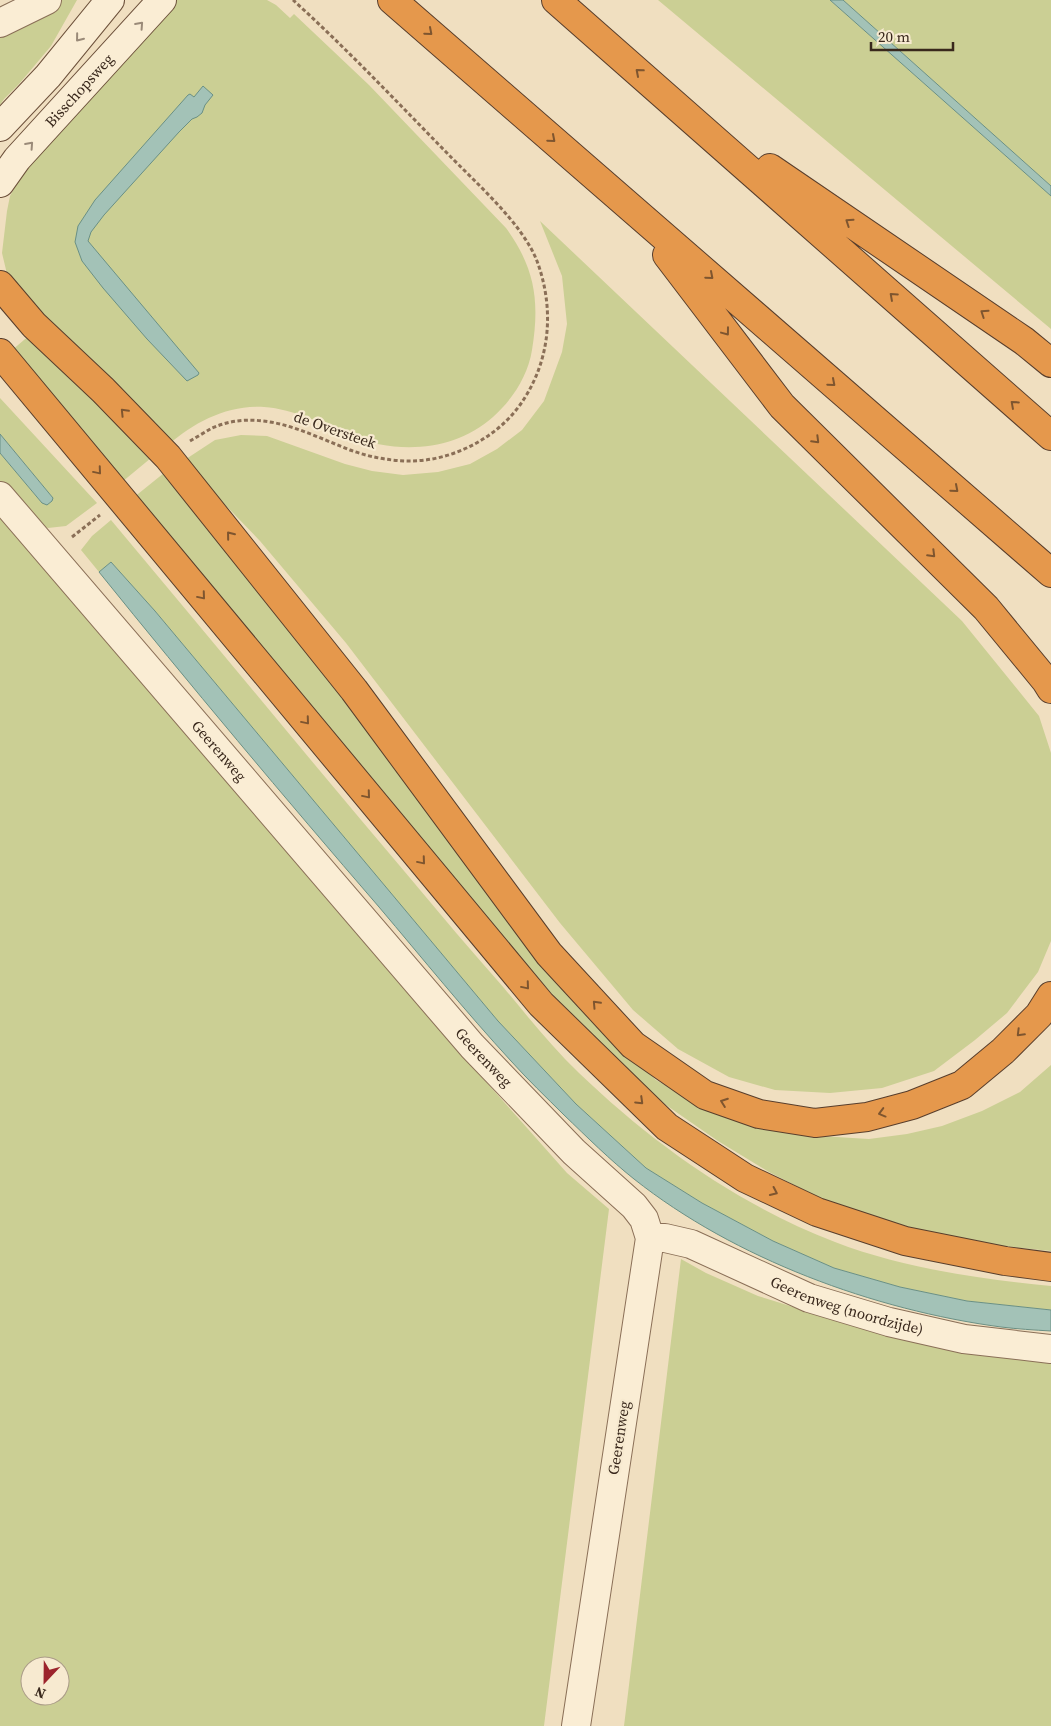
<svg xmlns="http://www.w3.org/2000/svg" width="1051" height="1726" font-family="'Source Serif 4',serif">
<rect width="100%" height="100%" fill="#f0dfc0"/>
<path fill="#cbcf94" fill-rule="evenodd" d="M62 0H77L51 46 19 84 4 99 0 105V30L26 21Z
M176 0H267L276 5 290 18 294 14 369 85 506 228C535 268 540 301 532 350 528 376 512 400 493 417 454 452 397 454 350 436 323 424 294 409 264 407 227 405 195 422 168 445L78 356 7 274 2 253 7 211 10 196 22 174 45 145Z
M658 0H830L1051 196V329Z
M843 0H1051V186Z
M540 221 962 621 1039 716 1051 753V941L1038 972 1007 1013 975 1040 934 1071 882 1088 830 1093 775 1090 729 1077 678 1049 633 1010 560 923 346 643 260 541 183 461 215 440 241 435 267 436 345 464 372 471 403 475 438 472 470 464 497 449 522 430 544 401 562 352 567 324 562 276Z
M31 334 151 458 122 482 11 351Z
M0 398 97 503 66 526 48 528 41 525 31 518 0 481V453L42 503 53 498 0 434Z
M164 473 442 819 619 1045 656 1080 709 1110 769 1129 820 1136 869 1139 907 1134 942 1126 982 1111 1020 1092 1051 1065V1251L973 1243 903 1227 843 1210 769 1172 718 1141 666 1105 606 1052 557 1000 133 498Z
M0 512 432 1021 567 1173 609 1209 544 1726H0ZM30 1666H60V1696H30Z
M111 520C211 639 309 759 410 878 441 915 472 952 504 988 528 1017 552 1047 579 1073 653 1144 739 1205 835 1242 902 1268 980 1279 1051 1286V1310L967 1301 900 1287 834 1268 773 1241 702 1203 646 1168 576 1104 498 1021 155 611 111 562 99 572 81 550 92 536Z
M681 1259 706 1273 758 1296 845 1323 1051 1360V1726H624Z"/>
<path fill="#a3c2b7" stroke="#6a9085" d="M830 0H843L1051 186V196Z
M203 86 213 95 205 105 202 113 197 117 192 119 179 132 104 215 91 232 88 241 199 373 198 375 187 381 147 339 103 288 82 261 75 242 78 226 95 200 188 95 190 94 194 97Z
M0 434 53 498 52 501 47 505 42 503 0 453Z
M111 562 155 611 498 1021 576 1104 646 1168 702 1203 773 1241 834 1268 900 1287 967 1301 1051 1310V1331C1034 1330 1017 1329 1001 1327 874 1310 735 1259 634 1179 610 1160 587 1137 564 1115 546 1097 528 1080 511 1061 465 1011 423 959 379 907 284 797 190 685 99 572Z"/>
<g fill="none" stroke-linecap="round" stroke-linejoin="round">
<defs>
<g id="street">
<path d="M0 23 47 0"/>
<path id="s1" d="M0 496 472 1046 574 1152 634 1206 644 1219 650 1238 576 1726"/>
<path id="s2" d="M650 1238H665L691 1244 809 1298 889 1322 964 1339 1051 1349"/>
</g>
<g id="secondary">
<path d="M0 127 48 76 110 0"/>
<path id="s3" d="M0 183 17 159 162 0"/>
</g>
<path id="highway" d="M392 0 1051 573
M556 0 1051 436
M770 168 1024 341 1051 363
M667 255 782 406 986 608 1046 681 1051 689
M0 285 34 325 103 390 168 457 354 690 549 954 633 1045 705 1095 759 1114 815 1123 867 1117 912 1105 962 1085 1003 1051 1039 1015 1051 996
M0 353 541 1004 667 1127 745 1178 817 1212 905 1241 1005 1261 1051 1267"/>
</defs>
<use href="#street" stroke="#8a6f57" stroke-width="30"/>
<use href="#secondary" stroke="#6c503a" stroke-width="30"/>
<use href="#highway" stroke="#583e2c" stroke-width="30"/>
<path stroke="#8a6f57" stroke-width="3" stroke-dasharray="4 2.5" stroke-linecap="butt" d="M190 441C197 437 205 432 212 428 261 407 306 433 350 450 369 457 390 461 410 461 454 461 501 436 524 399 551 357 554 307 537 261 522 223 476 183 448 154 397 102 347 49 293 0
M72 537 100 515"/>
<use href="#street" stroke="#faedd4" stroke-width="28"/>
<use href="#secondary" stroke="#faedd4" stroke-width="28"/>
<use href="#highway" stroke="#e5984c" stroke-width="28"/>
</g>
<defs><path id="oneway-chevron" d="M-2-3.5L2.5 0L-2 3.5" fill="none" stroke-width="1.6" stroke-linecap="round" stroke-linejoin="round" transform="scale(1.25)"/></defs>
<g stroke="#9a8a78">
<use href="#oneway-chevron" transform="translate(140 25) rotate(-48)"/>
<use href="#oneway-chevron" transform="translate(79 38) rotate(129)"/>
<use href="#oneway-chevron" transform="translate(30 145) rotate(-48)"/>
</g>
<g stroke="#7e552f">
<use href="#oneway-chevron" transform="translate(429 32) rotate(41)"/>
<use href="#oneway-chevron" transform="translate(639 72) rotate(-139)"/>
<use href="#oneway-chevron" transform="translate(552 139) rotate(41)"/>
<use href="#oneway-chevron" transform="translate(849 222) rotate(-146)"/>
<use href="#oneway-chevron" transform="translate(710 276) rotate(41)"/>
<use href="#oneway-chevron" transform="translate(893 296) rotate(-138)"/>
<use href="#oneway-chevron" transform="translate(984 313) rotate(-146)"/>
<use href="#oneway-chevron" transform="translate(726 332) rotate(53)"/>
<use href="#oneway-chevron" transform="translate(832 383) rotate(41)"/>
<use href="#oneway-chevron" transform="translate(1014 404) rotate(-138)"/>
<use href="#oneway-chevron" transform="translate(124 412) rotate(-134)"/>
<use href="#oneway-chevron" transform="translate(816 440) rotate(45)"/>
<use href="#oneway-chevron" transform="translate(98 471) rotate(50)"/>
<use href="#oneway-chevron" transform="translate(955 489) rotate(41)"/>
<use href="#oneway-chevron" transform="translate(230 535) rotate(-129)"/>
<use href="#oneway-chevron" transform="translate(932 554) rotate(45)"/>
<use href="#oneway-chevron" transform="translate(202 596) rotate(50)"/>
<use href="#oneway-chevron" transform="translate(306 721) rotate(50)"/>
<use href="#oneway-chevron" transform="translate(367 795) rotate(50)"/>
<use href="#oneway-chevron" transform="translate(422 861) rotate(50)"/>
<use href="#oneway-chevron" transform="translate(526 986) rotate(50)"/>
<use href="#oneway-chevron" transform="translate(596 1004) rotate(-133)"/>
<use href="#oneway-chevron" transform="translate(1020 1033) rotate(135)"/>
<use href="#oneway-chevron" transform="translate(640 1101) rotate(44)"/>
<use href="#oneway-chevron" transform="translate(724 1102) rotate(-160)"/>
<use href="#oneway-chevron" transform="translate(882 1113) rotate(165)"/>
<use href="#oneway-chevron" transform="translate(774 1192) rotate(25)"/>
</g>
<g text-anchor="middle" stroke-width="4.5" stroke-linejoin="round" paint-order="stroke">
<g font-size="15" fill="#39281c" stroke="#f7ead0">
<text dy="5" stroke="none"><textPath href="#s3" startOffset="122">Bisschopsweg</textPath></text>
<text transform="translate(335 430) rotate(19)" y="5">de Oversteek</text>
<text dy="5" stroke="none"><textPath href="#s1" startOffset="336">Geerenweg</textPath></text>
<text dy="5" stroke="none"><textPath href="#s1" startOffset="741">Geerenweg</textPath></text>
<text dy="5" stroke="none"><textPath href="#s2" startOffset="210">Geerenweg (noordzijde)</textPath></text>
<text transform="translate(619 1438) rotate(-81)" y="5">Geerenweg</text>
</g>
</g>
<g transform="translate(45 1681) rotate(202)"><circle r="24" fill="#f7ead0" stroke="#ab9c88"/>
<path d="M0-4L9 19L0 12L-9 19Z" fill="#9c242c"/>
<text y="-8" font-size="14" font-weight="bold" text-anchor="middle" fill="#39281c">N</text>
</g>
<path d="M871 42v8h82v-8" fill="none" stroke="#39281c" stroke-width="2.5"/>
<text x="878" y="42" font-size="15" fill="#39281c" stroke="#f7ead0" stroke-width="4" paint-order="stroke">20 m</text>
</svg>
